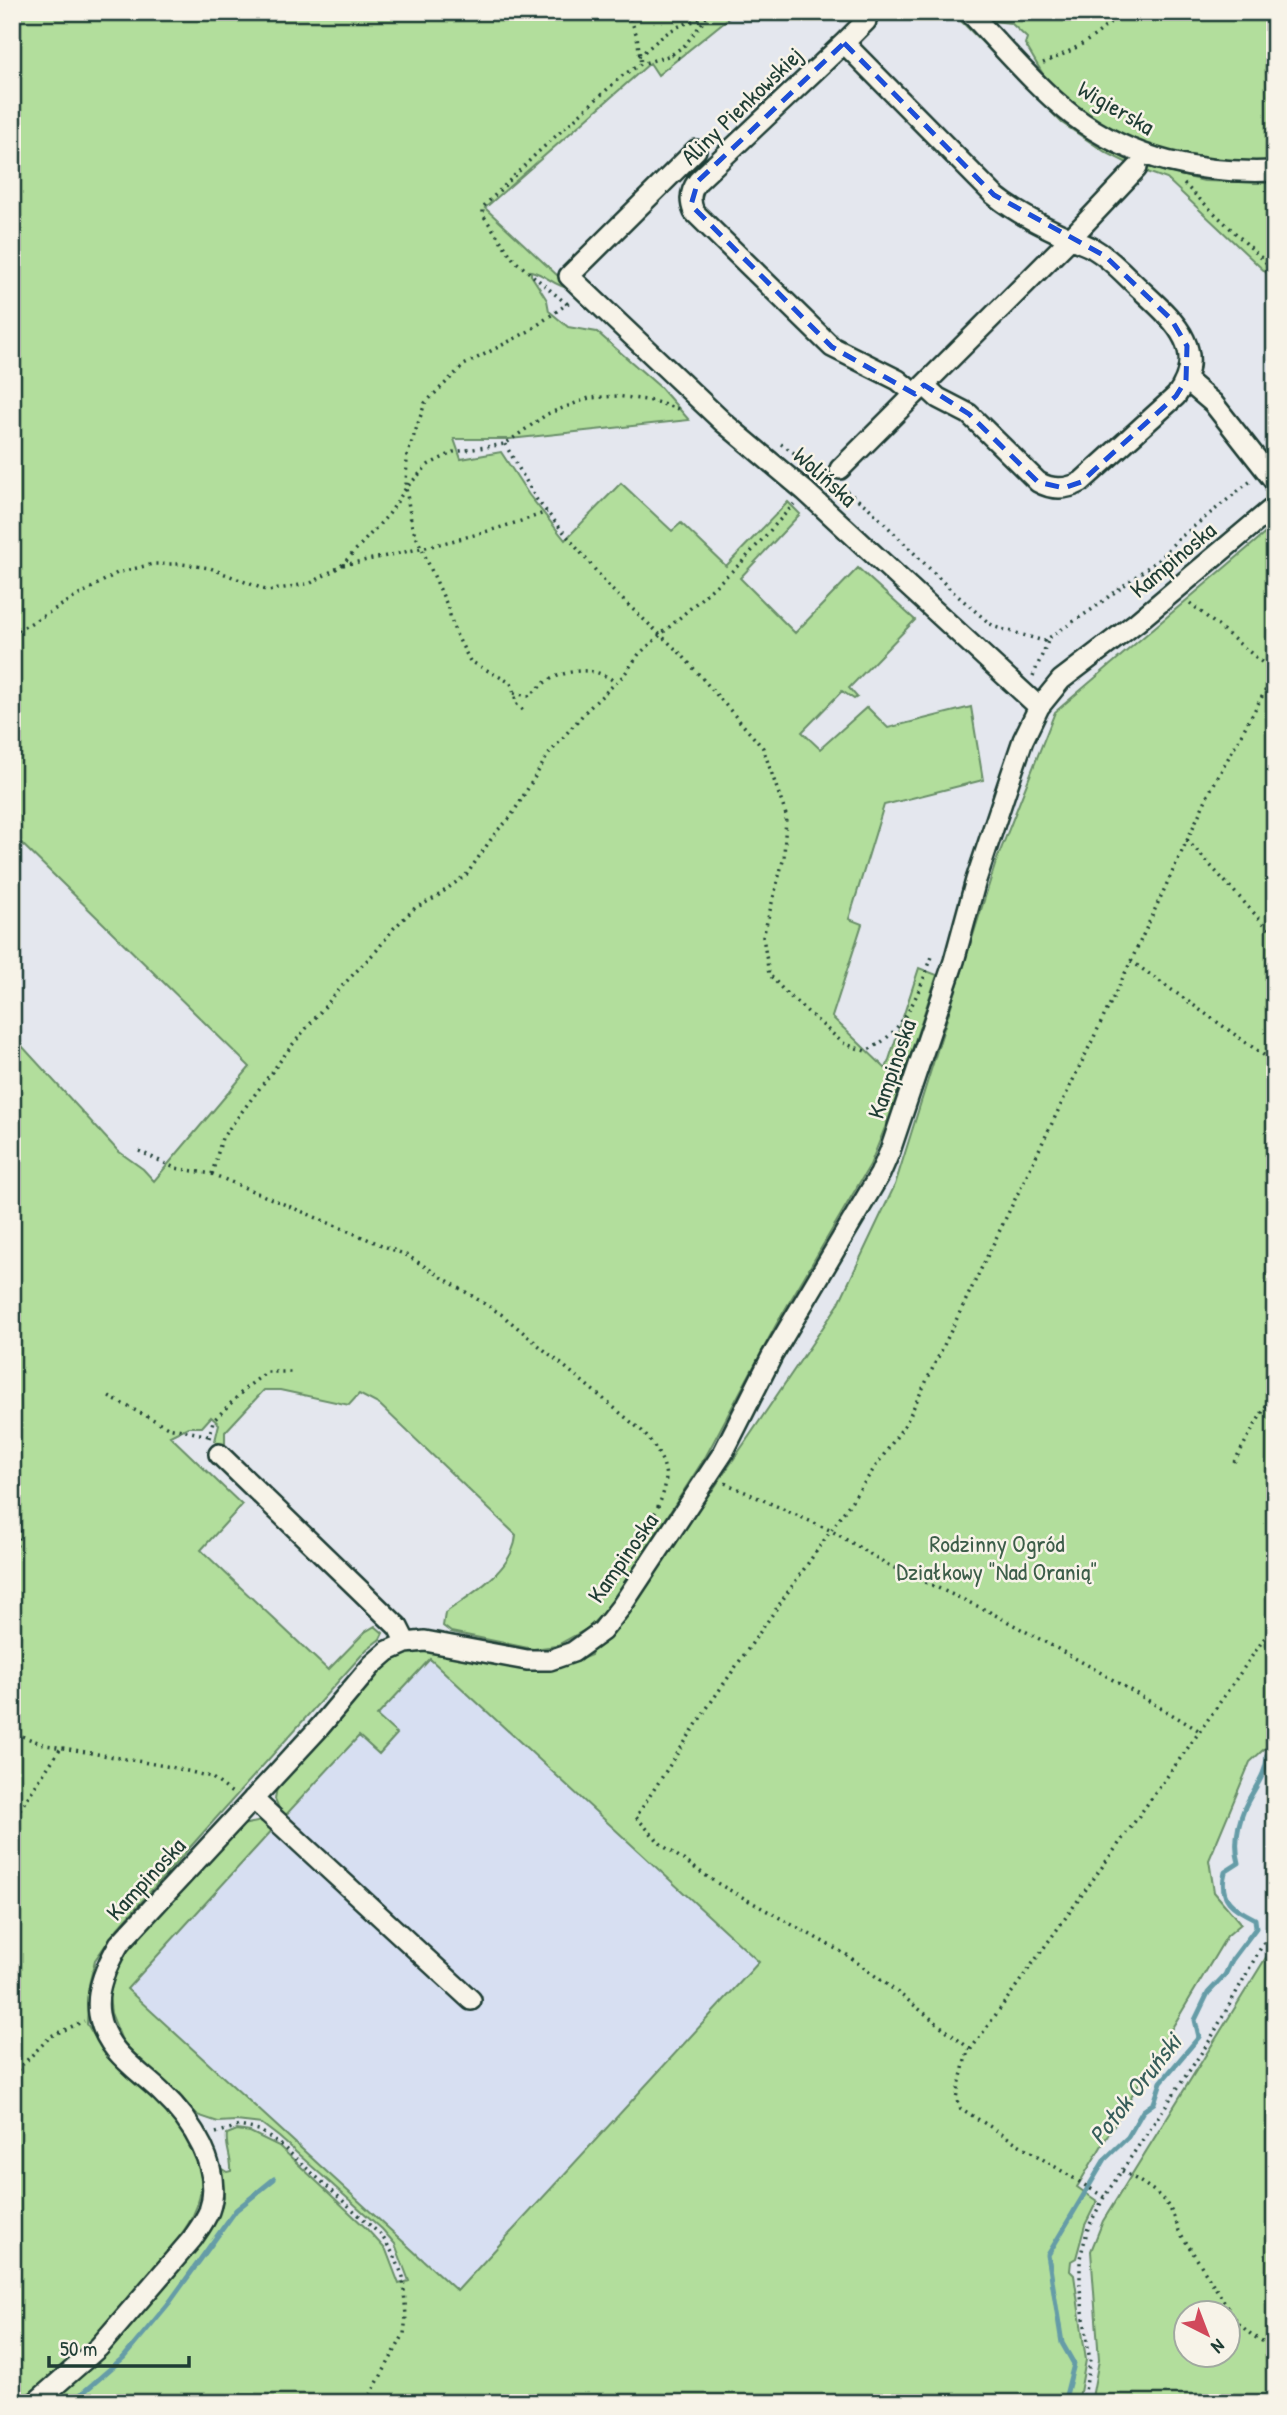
<svg xmlns="http://www.w3.org/2000/svg" width="1287" height="2415" font-family="'Patrick Hand',sans-serif">
<rect width="100%" height="100%" fill="#e4e7ee"/>
<filter id="ink" filterUnits="userSpaceOnUse"><feTurbulence type="fractalNoise" baseFrequency=".0143" numOctaves="2"/><feDisplacementMap in="SourceGraphic" scale="14" xChannelSelector="R" yChannelSelector="G"/><feConvolveMatrix kernelMatrix="1 2 1 2 8 2 1 2 1" color-interpolation-filters="sRGB"/></filter>
<g filter="url(#ink)">
<path fill="#d7dff2" d="M430 1659 760 1961 457 2291 127 1989 359 1736 378 1754 377 1716Z"/>
<path fill="#b2de9c" stroke="#688e68" stroke-width="2" fill-rule="evenodd" d="M12 12H736L658 75 650 63 485 208 572 289C552 286 548 275 531 271V275L547 300 549 311 568 327 597 332 660 387 689 420 510 439H454L461 459 501 452 529 495 565 540 621 483 672 531 681 523 726 566 788 502 800 514 740 578 795 633 858 568 915 620 849 688 857 697 854 699 842 691 802 732 820 749 867 707 888 728 971 707 983 780 884 805 849 919 862 924 832 1017 886 1069 919 968 937 975 892 1110 870 1165 776 1325 706 1456 610 1606 587 1629 556 1646 533 1649 451 1632 443 1626 445 1613C471 1594 514 1570 516 1535L380 1405 359 1394 349 1405 280 1390H264L225 1432V1448L218 1447 215 1441 219 1424 211 1417 202 1427H188L170 1436 242 1505 201 1550 328 1670 365 1632 375 1626 383 1633 380 1639 367 1649 118 1928 95 1960 89 1985 87 2024 107 2057 171 2114C185 2133 204 2164 201 2188 198 2218 177 2240 159 2262 135 2291 111 2320 84 2347 64 2367 40 2384 18 2403H12V1035L118 1151 143 1169 154 1181 250 1067 12 834Z
M952 12H955C1010 67 1062 130 1134 163L1135 167 1105 152 1062 123Z
M983 12H1275V165C1192 167 1100 143 1045 77 1038 67 1032 55 1025 44L1027 38 1011 23 993 21Z
M1140 165 1204 181 1275 183V281L1167 179 1139 169Z
M1275 525V1739L1250 1762 1209 1860 1214 1892 1241 1924 1227 1936 1077 2187 1097 2201 1085 2225 1076 2258 1071 2261 1070 2271 1074 2275 1086 2360 1078 2403H46L125 2331 214 2224 224 2197 222 2169 227 2172 231 2171C232 2158 225 2147 227 2134L237 2130 250 2132 279 2146 366 2228 386 2250 399 2284 409 2281 395 2244 382 2229 279 2137 262 2124 236 2121 218 2122 197 2115 177 2092 125 2048 111 2013 109 1996 119 1964 132 1945 242 1825 262 1821 275 1827 127 1989 457 2291 759 1962 430 1659 377 1716 397 1734 379 1754 359 1736 283 1818 275 1799 277 1787 372 1677 398 1656 411 1650 424 1648 545 1669 564 1666 591 1655 592 1649 708 1491H712L838 1305 895 1185 996 862 1055 712Z
M1275 1943V2403H1091L1099 2360 1091 2251 1103 2221ZM1186 2314H1228V2356H1186Z"/>
<g fill="none" stroke-linecap="round" stroke-linejoin="round">
<path stroke="#659ca7" stroke-width="5" d="M71 2403 124 2357 169 2303 236 2210 274 2179
M1064 2403 1074 2364 1062 2343 1048 2255 1105 2159 1128 2137 1143 2111 1154 2103 1161 2082 1199 2037 1195 2020 1208 1993 1225 1975 1232 1960 1256 1928 1255 1919C1233 1908 1218 1900 1225 1872L1239 1863C1234 1845 1238 1824 1245 1807 1253 1789 1267 1775 1267 1755L1275 1747"/>
<defs>
<path id="minor" d="M969 12C1000 44 1037 88 1072 115 1133 161 1200 174 1275 171
M844 43 866 21
M696 150 569 276 723 422 805 491 1039 707
M1186 380 1213 403 1275 482
M915 394 898 380 832 347 694 212C689 200 690 191 698 181L844 43 994 195C1016 213 1043 226 1069 238 1077 242 1086 244 1094 249 1111 259 1124 274 1139 288 1172 319 1210 349 1176 396L1081 482C1066 490 1052 490 1038 482L969 414 938 398 924 385
M840 469 1070 239 1137 168
M219 1454 398 1627 406 1643
M253 1799 471 2000
M35 2403 99 2347 192 2239C198 2230 205 2221 209 2211 224 2169 191 2120 161 2092 137 2069 105 2051 99 2014 95 1989 107 1965 119 1944L319 1728 372 1665 388 1651 406 1643 425 1641 527 1660H550L573 1652 602 1631 621 1607 723 1453 772 1356 880 1174 890 1151 954 961 976 880 1006 790 1023 740 1039 707 1061 680 1137 622 1275 506"/>
</defs>
<use href="#minor" stroke="#1f3d34" stroke-width="24"/>
<path stroke="#1f3d34" stroke-width="3.5" stroke-dasharray="2 5" stroke-linecap="butt" d="M628 12 637 36 641 64
M671 55 679 58
M639 56C653 45 666 31 682 25 694 20 704 20 715 12
M1043 63C1071 52 1101 36 1119 12
M1184 184 1275 271
M567 304 514 260 483 215V207L536 154 623 75 641 64 671 55 685 45 706 18
M505 444 537 500 611 589 681 654 763 748 786 815 784 857 763 937 769 974 785 992 843 1043 865 1051C905 1035 919 991 933 954
M781 444 821 471
M841 487 869 508 951 590 989 623 995 627 1044 641 1091 610 1159 559 1177 540 1252 480
M343 565C412 551 481 536 547 512
M1190 603 1275 673
M12 634 117 573 153 564H182L210 568 268 591 311 583 341 566 389 514 406 488 428 465 454 452 505 444 547 414 589 398 617 396 653 401 681 410
M1033 676 1049 639
M514 693 528 696C537 691 542 683 551 679 573 668 598 667 616 683
M523 710 517 704 511 683 470 661 455 632 447 605 412 527 406 488 407 456 425 403 464 365 529 331 571 301
M1187 840 1275 936
M1131 961 1275 1063
M139 1151 175 1168 212 1174 408 1256 501 1314 642 1431C683 1478 663 1493 641 1541
M212 1174 222 1138 293 1044 344 984 377 950 394 928 415 908 435 898 467 874 496 832 510 818 548 755 586 711 624 675 639 654 741 563 794 504
M109 1397 168 1427 209 1436
M209 1438 213 1421 247 1387 267 1372H293
M1234 1462 1275 1390
M725 1483 832 1531 890 1566 988 1611 1091 1667 1200 1731
M12 1504C25 1522 18 1543 12 1561
M12 1727 19 1735 46 1745 171 1767 211 1777 235 1795
M12 1821 62 1746
M970 2049 905 1998 847 1955 715 1882 662 1845 636 1817 709 1705 906 1423 1131 961 1209 793 1275 673
M12 2075 51 2036 84 2021
M216 2133 239 2126 259 2130 281 2145 382 2236 395 2257 403 2277 406 2316 404 2334 366 2403
M1122 2171C1151 2188 1170 2197 1179 2231L1238 2323 1253 2336 1275 2348
M1104 2197 960 2108 956 2098 966 2056 1200 1731 1275 1623
M1083 2403 1090 2362 1080 2289V2258L1088 2228 1104 2197 1210 2040 1275 1922"/>
<use href="#minor" stroke="#f7f3e8" stroke-width="19"/>
</g>
</g>
<path fill="none" stroke="#1d4ed8" stroke-width="5" stroke-dasharray="14 9" stroke-linejoin="round" d="M844 43 994 195 1105 256 1171 319 1187 346 1186 380 1176 396 1081 482 1064 488 1038 482 969 414 924 385 915 394 832 347 691 205 698 181Z"/>
<g text-anchor="middle" stroke-width="5" stroke-linejoin="round" paint-order="stroke">
<g font-size="24" fill="#1f3d34" stroke="#f7f3e8">
<text transform="translate(742 106) rotate(-44)" y="8">Aliny Pienkowskiej</text>
<text transform="translate(1116 108) rotate(30)" y="8">Wigierska</text>
<text transform="translate(825 477) rotate(42)" y="8">Wolińska</text>
<text transform="translate(1173 560) rotate(-40)" y="8">Kampinoska</text>
<text transform="translate(892 1069) rotate(-71)" y="8">Kampinoska</text>
<text transform="translate(623 1558) rotate(-55)" y="8">Kampinoska</text>
<text transform="translate(146 1879) rotate(-47)" y="8">Kampinoska</text>
</g>
<g font-size="24" fill="#3c5d49" stroke="#f7f3e8">
<text x="997" y="1552">Rodzinny Ogród<tspan x="997" dy="28">Działkowy "Nad Oranią"</tspan></text>
</g>
<g font-size="26" font-style="italic" fill="#365d5a" stroke="#f7f3e8">
<text transform="translate(1135 2089) rotate(-52)" y="9">Potok Oruński</text>
</g>
</g>
<rect width="1287" height="2415" fill="none" stroke="#f7f3e8" stroke-width="42"/>
<rect x="21" y="21" width="1245" height="2373" fill="none" stroke="#1f3d34" stroke-width="2.5" filter="url(#ink)"/>
<g transform="translate(1207 2334) rotate(138)"><circle r="33" fill="#f7f3e8" stroke="#a1aaa0" stroke-width="2"/>
<path d="M0-5L12 26L0 18L-12 26Z" fill="#d1495b"/>
<text y="-10" font-size="19" font-weight="bold" text-anchor="middle" fill="#1f3d34">N</text>
</g>
<path d="M49 2356v10h140v-10" fill="none" stroke="#1f3d34" stroke-width="3.5"/>
<text x="60" y="2356" font-size="21" fill="#1f3d34" stroke="#f7f3e8" stroke-width="5" paint-order="stroke">50 m</text>
</svg>
